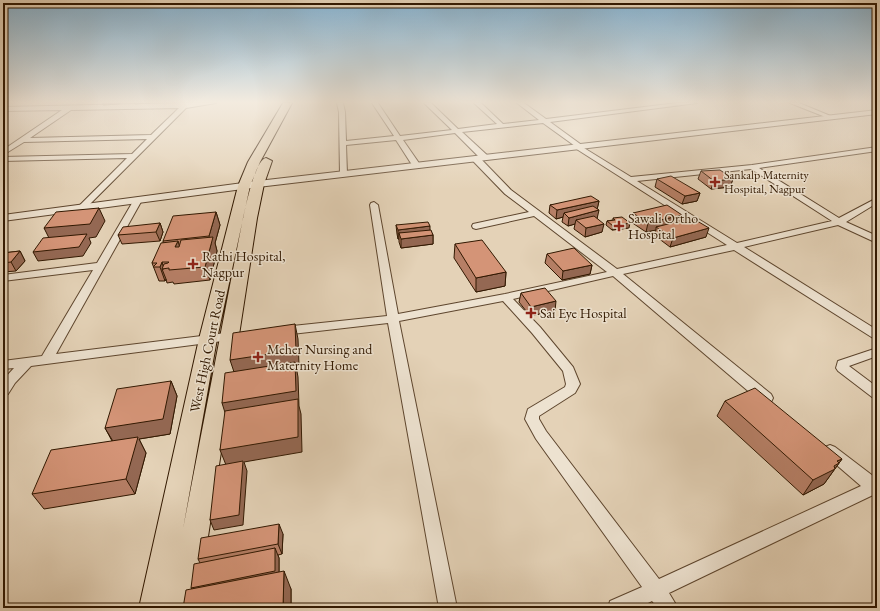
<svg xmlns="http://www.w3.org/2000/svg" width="880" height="611" font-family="'EB Garamond',serif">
<rect width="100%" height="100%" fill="#e4d2b7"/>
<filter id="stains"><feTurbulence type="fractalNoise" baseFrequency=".005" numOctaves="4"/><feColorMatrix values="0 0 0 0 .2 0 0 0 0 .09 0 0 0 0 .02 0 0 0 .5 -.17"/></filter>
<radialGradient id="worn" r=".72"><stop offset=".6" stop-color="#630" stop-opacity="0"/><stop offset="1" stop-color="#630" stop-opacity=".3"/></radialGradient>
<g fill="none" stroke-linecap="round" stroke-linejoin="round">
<defs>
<path id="minor" d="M183 103H216L186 108 84 210H78L77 208 127 158 3 161V157L132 154 147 139 24 142 3 155V150L62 110 3 111V107ZM179 108 151 135 30 138 71 110Z
M337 103H343L345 112 346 141 394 136 372 103H378L400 136 452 130 424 103H431L458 129 497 124 474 103H481L503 124 539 120 517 103H524L546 119 677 103H697L550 122 583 146 584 148 631 177 752 165 877 147V151L759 168 839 218 877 198V203L846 222 877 236V243L838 225 744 247 877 330V339L873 338 734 250 623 274 771 394 773 398 771 402 766 403 761 402 613 276 513 299 540 327 573 367 580 384 575 393 539 416V419L546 431 659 579 861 486 825 455 823 451 825 447 830 445 835 447 877 479V497L873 495 669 593 678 608H658L652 601 638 608H608L610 601 642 587 536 439 525 419 528 409 565 387 566 384 563 371 532 333 503 301 399 321 457 608H439L388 323 283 335 279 334 277 331 279 328 283 327 387 316 370 205 371 203 374 202 378 205 398 314 505 294 607 272 534 216 476 229 473 228 472 226 473 224 529 212 505 194 473 161V157H479L511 190 617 269 727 245 575 148V146L543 123 462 132 488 156 489 158 485 160H482L455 133 403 140 421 166 417 168H414L396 140 346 145 347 174 346 176H340L339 112ZM751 169 832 221 737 243 637 181Z
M790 103H799L833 117 828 118Z
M135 198H138L142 200 56 354 234 332 238 333 240 336 238 339 31 366 15 383 8 394 3 396V380L14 368 3 369V361L42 356 93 270 3 281V275L97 263Z
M877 348V356L849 366 877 387V399L872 397 838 371 836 368 838 361Z"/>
<path id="tertiary" d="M877 110V114L258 187 3 221V215L258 181Z"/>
<path id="primary" d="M283 103H292L260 162 250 186 217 339 183 529 243 218C246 206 255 160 266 158L272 161 264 184 257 218 197 608H139L199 339 238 186 248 162Z"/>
</defs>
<use href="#minor" stroke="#5e462e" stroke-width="2"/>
<use href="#tertiary" stroke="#5e462e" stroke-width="2"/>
<use href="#primary" stroke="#311801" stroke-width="2"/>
<use href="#minor" fill="#ede2d0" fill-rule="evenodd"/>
<use href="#tertiary" fill="#ede2d0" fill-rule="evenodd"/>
<use href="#primary" fill="#e4d2b7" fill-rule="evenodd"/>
</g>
<path fill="#b67f66" stroke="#311801" d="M103 103H121L119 104 103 105Z
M134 103H150L135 104Z
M701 171 733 179 730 187 711 189 698 179Z
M657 179 700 193 697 201 682 204 655 187Z
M599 201 597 209V219L602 232 585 237 574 229 575 224 568 226 562 222 563 217 556 219 549 213 550 205Z
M216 212 220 225 215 243 217 251 210 280 174 284 173 282 167 283 166 279 165 281H159L152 263 163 243V241Z
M633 213 682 215 681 221 706 237 670 247 654 235 656 230 646 232 631 222Z
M613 218 629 228 612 230 606 225 607 221 613 220Z
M160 223 163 232 160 241 122 244 118 235Z
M396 225 430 230 433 235V244L401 248 399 242V239H398L397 234Z
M455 244 506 272 505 286 476 292 454 258Z
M20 251 25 261 16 271 3 272V253Z
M547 254 592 265 590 274 562 280 545 263Z
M521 293 555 311 530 316 519 302Z
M171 381 177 396 170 434 139 439 146 453 135 494 44 509 32 494 112 441 105 428Z
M725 401 842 459 824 484 803 495 717 416Z
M283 534 282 554 278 555 279 558V572L291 589V608H183L192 589 200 563 198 559Z"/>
<path fill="#946853" stroke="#311801" d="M733 179 730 187 711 189 714 181Z
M700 193 697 201 682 204 685 196Z
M599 201 597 210 564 213 563 217 556 219 557 210Z
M99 208 105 221 96 237 89 238 91 243 83 256 38 261 33 252 51 242 44 228Z
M599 210 597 219 576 220 575 224 568 226 569 218Z
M216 212 220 225 215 243 217 251 210 280 205 267 211 244 209 236Z
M682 215 680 224 656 227V230L646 232 648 223Z
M160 223 163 232 160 241 156 232Z
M630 223 629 228 612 230 613 226Z
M604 224 602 232 585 237 586 228Z
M430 226V235L399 233V239H398V230Z
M709 228 706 237 670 247 673 238Z
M433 235V244L401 248V239Z
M178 241 182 255 175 247Z
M20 251 25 261 16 271 11 262Z
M162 262 164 269H162L166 279 165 281 160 267Z
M592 265 590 274 562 280 563 271Z
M506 272 505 286 476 292V278Z
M556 301 555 311 530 316 531 307Z
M295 324 298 339 299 365 296 366 298 377 299 406 301 414 302 452 244 462 247 471 243 525 214 530 210 520 226 465 220 450 227 419 222 403 235 375 230 360Z
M171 381 177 396 170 434 139 439 146 453 135 494 126 479 114 443 105 428Z
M842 459 824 484 803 495 813 480 837 461Z
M279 524 283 534 282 554 278 544Z
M275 548 279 558V580L197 598 191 588Z
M284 571 291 589V608H283Z"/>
<path fill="#d49477" stroke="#311801" d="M720 170 733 179 714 181 701 171Z
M671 176 700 193 685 196 657 179Z
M591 196 599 201 557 210 550 205Z
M667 205 682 215 648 223 633 213Z
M593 206 599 210 569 218 564 213Z
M99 208 90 224 44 228 56 212Z
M216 212 209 236 163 241 173 216Z
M594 216 604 224 586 228 576 220Z
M622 217 630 223 613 226 607 221 615 220 613 218Z
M692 218 709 228 673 238 656 227Z
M428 222 430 226 398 230 396 225Z
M160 223 156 232 118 235 123 227Z
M431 230 433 235 401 239 399 233Z
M87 234 79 247 33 252 43 238Z
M213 237 205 267 169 270V268L162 269 164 264 168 263 169 262H162L160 267H153L157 263H152L161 243 178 241 175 247H179L181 240Z
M482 240 506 272 476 278 455 244Z
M574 248 592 265 563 271 547 254Z
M20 251 11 262 3 263V253Z
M545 288 556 301 531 307 521 293Z
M295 324 296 350 230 360 233 333Z
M295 362 296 391 222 403 225 373Z
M171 381 163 419 105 428 117 389Z
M755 388 842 459 837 461 839 463 834 466 835 469 813 480 725 401Z
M298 399V437L220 450 225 411Z
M138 437 126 479 32 494 51 450Z
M243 461 239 515 210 520 216 466Z
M279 524 278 544 198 559 201 538Z
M275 548V571L191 588 194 564Z
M284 571 283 608H183L186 590Z"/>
<linearGradient id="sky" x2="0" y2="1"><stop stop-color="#87b5d4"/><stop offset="0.54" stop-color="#f3ebdf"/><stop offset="1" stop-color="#f3ebdf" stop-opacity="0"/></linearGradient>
<rect width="880" height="189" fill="url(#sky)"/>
<g fill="#8f2418" stroke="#ede2d0" stroke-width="1.5">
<path d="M713 176h4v4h4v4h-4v4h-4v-4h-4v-4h4z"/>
<path d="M617 220h4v4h4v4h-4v4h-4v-4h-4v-4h4z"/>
<path d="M191 258h4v4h4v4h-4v4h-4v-4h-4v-4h4z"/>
<path d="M529 307h4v4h4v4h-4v4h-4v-4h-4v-4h4z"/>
<path d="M256 351h4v4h4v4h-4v4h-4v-4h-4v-4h4z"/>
</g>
<g text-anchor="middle" stroke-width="3" stroke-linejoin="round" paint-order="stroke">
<g font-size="12" fill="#311801" stroke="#ede2d0" text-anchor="start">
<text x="724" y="179">Sankalp Maternity<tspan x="724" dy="14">Hospital, Nagpur</tspan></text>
</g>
<g font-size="14" fill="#311801" stroke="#ede2d0" text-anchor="start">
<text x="628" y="223">Sawali Ortho<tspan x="628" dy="16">Hospital</tspan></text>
<text x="202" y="261">Rathi Hospital,<tspan x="202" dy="16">Nagpur</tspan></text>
<text x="540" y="318">Sai Eye Hospital</text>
<text x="267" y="354">Meher Nursing and<tspan x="267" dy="16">Maternity Home</tspan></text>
</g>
<g font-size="14" fill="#311801" stroke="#ede2d0">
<text transform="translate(207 351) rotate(-78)" y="5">West High Court Road</text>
</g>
</g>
<rect width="880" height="611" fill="none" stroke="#e4d2b7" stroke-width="16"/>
<rect x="4" y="4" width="872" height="603" fill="none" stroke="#311801" stroke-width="2"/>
<rect x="8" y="8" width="864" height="595" fill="none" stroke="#311801"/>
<rect width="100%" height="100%" filter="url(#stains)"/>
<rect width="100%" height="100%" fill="url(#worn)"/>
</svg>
